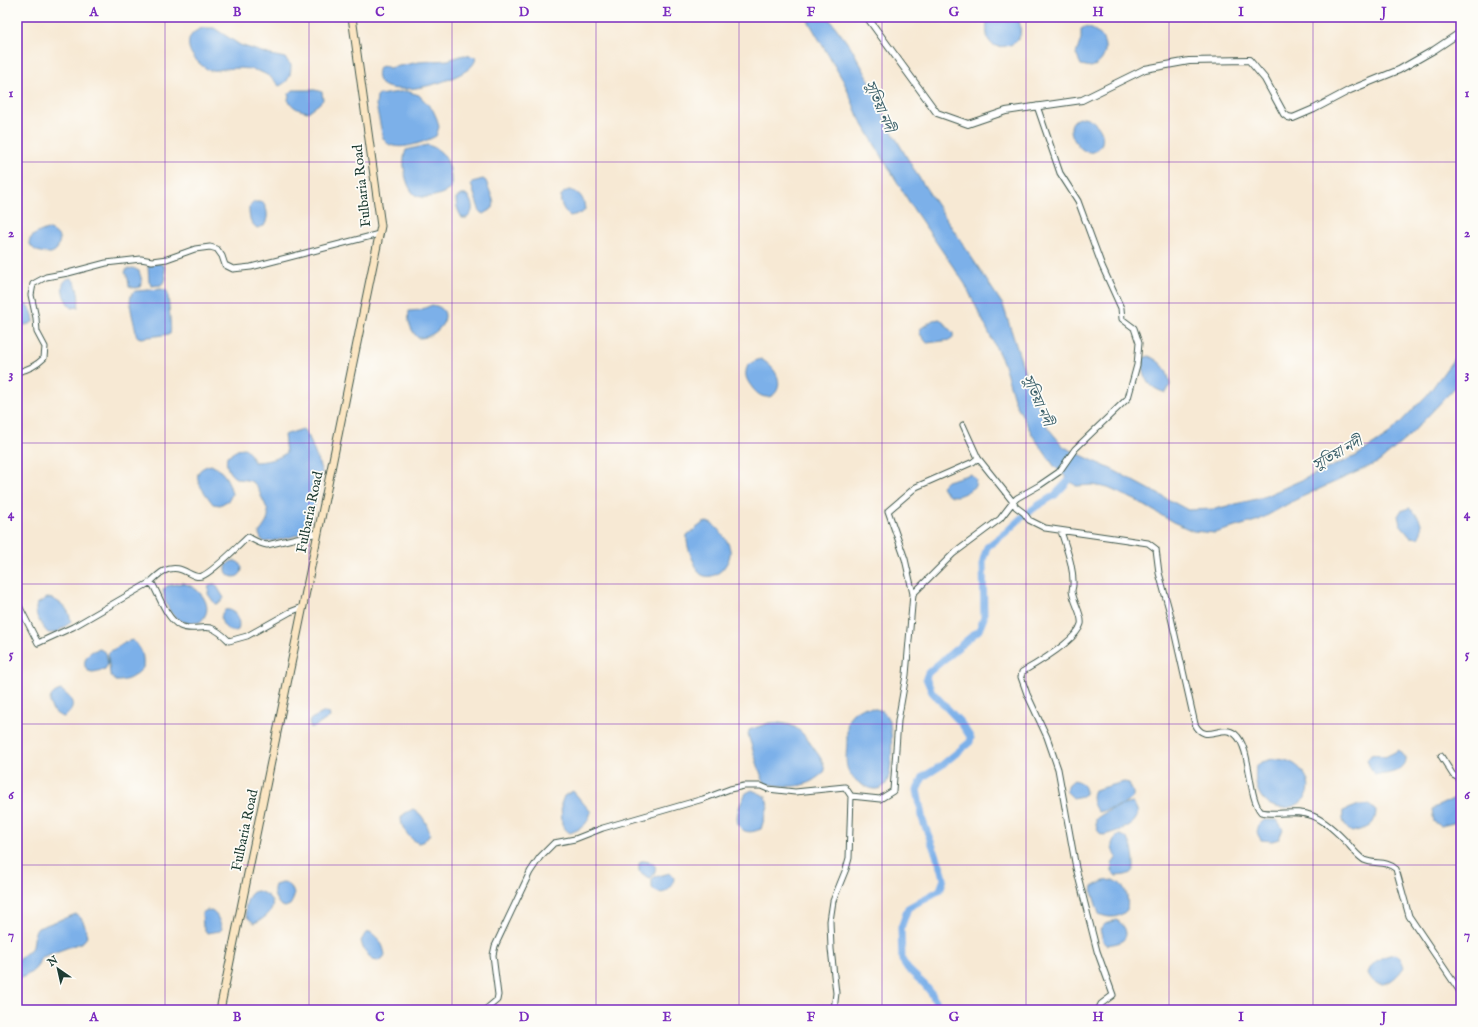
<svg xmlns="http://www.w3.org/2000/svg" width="1478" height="1027" font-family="'IM FELL English','Noto Serif Bengali',serif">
<rect width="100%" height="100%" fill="#fdfcf7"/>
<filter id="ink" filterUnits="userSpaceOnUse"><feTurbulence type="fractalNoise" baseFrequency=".025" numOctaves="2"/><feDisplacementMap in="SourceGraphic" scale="8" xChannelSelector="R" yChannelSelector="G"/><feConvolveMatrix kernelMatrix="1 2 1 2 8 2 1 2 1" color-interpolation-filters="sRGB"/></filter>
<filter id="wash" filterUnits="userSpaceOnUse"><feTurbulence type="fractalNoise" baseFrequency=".012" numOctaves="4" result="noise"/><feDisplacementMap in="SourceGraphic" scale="16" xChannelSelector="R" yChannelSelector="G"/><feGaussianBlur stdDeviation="0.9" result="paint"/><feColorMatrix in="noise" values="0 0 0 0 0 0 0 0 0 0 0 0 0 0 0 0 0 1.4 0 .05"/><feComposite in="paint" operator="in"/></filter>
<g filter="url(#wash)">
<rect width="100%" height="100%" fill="#f7e9d4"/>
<path fill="#7bb0e9" stroke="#4d768e" d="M806 17H828L852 49 873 87 884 118 916 173 1003 305 1027 379 1048 428 1064 447 1115 471 1188 510 1215 509 1261 498 1356 456 1388 435 1428 394 1461 349V381L1409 436 1379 462 1295 500 1259 520 1215 533 1193 531 1173 522 1135 500 1108 488 1093 485 1076 486 1054 466 1033 436 1015 402 1003 362 965 284 914 210 878 150 858 116 844 82Z
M988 17H1018C1020 23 1022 33 1019 38 1016 43 1011 45 1006 46 985 50 985 32 988 17Z
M1085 27C1089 28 1093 29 1097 32 1110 42 1107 63 1091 67L1081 65 1076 54 1081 39V29Z
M203 28H214L240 45 271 55 285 58 291 65C291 75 289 82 279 86 263 64 234 67 210 71 206 68 200 65 197 61 185 49 185 33 203 28Z
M464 55 476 57C476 58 475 62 474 63 463 83 364 108 379 67L385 66 389 68 419 62 448 60Z
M293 90H315L322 92 323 100 319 104 308 112C298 110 293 108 288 100L289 94Z
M406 91 419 95 433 110 437 119 439 127 436 136C423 143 391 155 383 138L376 105 377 97 379 95Z
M1084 117C1095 119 1107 134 1101 145 1087 168 1061 130 1075 120 1077 118 1081 118 1084 117Z
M427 145C448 150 452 169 451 188 444 195 422 201 414 194 405 186 401 160 406 150Z
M483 179 486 181 494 202 493 208 483 214 480 212 471 184 472 182Z
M569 190C580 192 584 198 585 209L582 213 570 216C561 209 555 194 569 190Z
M461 195H467C473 204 475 211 467 218H462C458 211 456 206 456 198Z
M254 202H262C268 208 269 218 264 226L257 228C249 222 249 216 249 207Z
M47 229C54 231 57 233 60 239L57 250 51 253C41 253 33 252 29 242 31 234 40 232 47 229Z
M159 263 164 266 166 279 161 285 152 286 149 282 148 266Z
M133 268 139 271 142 281 140 287 135 288 129 286 128 279 125 272 127 269Z
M71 278C78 284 80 299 78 307L72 308C64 302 56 280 71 278Z
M161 289 166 290 168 293C168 301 172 329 170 334L141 338 138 337 136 335C136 324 123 294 136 291Z
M21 303C30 305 33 312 34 321 29 325 22 327 17 322V305Z
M432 305C459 309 439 339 418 338 411 331 407 321 409 311L420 310Z
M940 319 953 333V337L951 340 927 343 920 334V329L933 320Z
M1149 356C1163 363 1168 370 1170 385L1166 393C1147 387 1143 378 1143 358Z
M761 359C797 380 770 415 751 386 748 382 745 377 746 372 746 364 754 361 761 359Z
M303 429 309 437 322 472 309 528C303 536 275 541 265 542L261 539 259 533C272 516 270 514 261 496 260 493 258 488 256 485 249 478 243 481 236 478 228 474 225 464 227 456 244 447 245 442 254 462 265 462 278 459 286 453L284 435Z
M211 465C224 471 229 480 232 494L229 500 220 505 213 504C203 490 185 471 211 465Z
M971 474 976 479 975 486C964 495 949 503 942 486L947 481Z
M1409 508C1419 514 1426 527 1418 538L1411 537 1400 524 1398 516 1401 511Z
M707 522C714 524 717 528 721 533 725 538 729 543 730 550 732 562 716 582 702 575 698 573 696 566 694 562 690 554 686 544 687 535L703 523Z
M226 569a8 8 0 1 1 16 0a8 8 0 1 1-16 0Z
M182 583C199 586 217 607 200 622 177 627 166 612 163 590L167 586Z
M214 584 216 585 224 598 220 603 215 604 208 594 209 585Z
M47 598C54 598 65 605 68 612 70 615 70 619 71 622L56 633H48C41 625 33 614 37 604Z
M225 610C236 608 241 621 238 630 227 636 215 618 225 610Z
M132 640C142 648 144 655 143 668 135 676 127 682 115 681L110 674 108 655 109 652 126 642Z
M100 649 106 653 108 664 105 669C101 670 96 672 92 672 83 671 83 660 88 655 91 651 95 650 100 649Z
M61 690C74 699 77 708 64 717 49 714 43 694 61 690Z
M863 707 872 708 883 711C885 714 888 718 889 721 893 732 893 776 885 785 874 797 850 780 847 767 845 759 847 748 847 740 847 722 846 715 863 707Z
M325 712 329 713 330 717 313 728 310 727 309 722 311 719Z
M769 723C793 722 800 728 813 747 819 756 823 759 825 771 805 790 792 787 766 784L762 778 748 735 749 730Z
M1399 750 1406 758C1407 771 1385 776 1374 774L1370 768 1367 760 1371 755 1376 754 1385 757Z
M1273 759C1286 759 1295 762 1303 772 1331 809 1248 832 1256 766L1262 762Z
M1074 780C1082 783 1086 785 1086 794L1082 796 1073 798 1066 791 1069 784Z
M1124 782 1129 783C1130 787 1134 792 1133 796 1133 803 1104 811 1098 812 1093 806 1090 797 1094 790Z
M752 790 761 794 766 797 768 806 761 829C755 831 751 833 745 831 730 824 740 804 746 793Z
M573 791 591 812C587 825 583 828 570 833L566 830 562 824 561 804 564 796Z
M1461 795V821L1441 826 1434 822 1432 809Z
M1133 803C1149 823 1118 831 1104 835 1096 833 1096 826 1096 819 1107 810 1120 805 1133 803Z
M1359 805H1369L1376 811C1375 828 1366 828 1352 832 1344 828 1342 820 1343 811Z
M413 809C423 814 427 824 430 834 427 839 424 842 418 843 409 838 401 829 401 818L404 814Z
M1264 820H1277L1283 829 1279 839 1272 841 1261 840 1257 833 1259 825Z
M1119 835C1133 836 1134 856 1134 868 1131 876 1123 875 1116 876L1112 872V864L1117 857C1110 849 1110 841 1119 835Z
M641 861C655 861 660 867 651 878L647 877 639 871V864Z
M670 873 674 878C673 889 662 899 652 888V880L654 877Z
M1113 880C1126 884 1129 897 1127 910 1119 918 1110 919 1099 914L1092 892 1093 886 1104 881Z
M285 882C294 890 297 894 290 905L285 907 281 906C275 899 272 893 275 885Z
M258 891C282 899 273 916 254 923 252 921 250 920 248 918 243 913 246 898 252 893 253 892 256 891 258 891Z
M207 910C217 911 219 920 222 929L220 931 207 933 203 927 202 913Z
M76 914C84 918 86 929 87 937L83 942 42 957C38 961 39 965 35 969 31 973 23 978 17 979V961L33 947 35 932 38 928Z
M1116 920C1125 924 1131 937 1120 942 1116 944 1111 944 1107 945L1103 941 1100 930 1105 924Z
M370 932C379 938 384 945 385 956L378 961 372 960 363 948 361 941 365 934Z
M1395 954C1401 956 1402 962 1404 967 1395 981 1377 994 1368 973 1372 961 1382 956 1395 954Z"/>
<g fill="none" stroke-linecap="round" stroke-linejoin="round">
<path stroke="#7bb0e9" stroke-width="7" d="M939 1010 932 994 925 985 908 969 902 960 901 928 908 908 940 890 944 879 942 870 923 821 917 790 923 777 942 765 970 742 971 738 961 723 932 692 926 678 928 673 936 666 979 630 984 618 983 560 987 547 1005 533 1021 518 1037 506 1055 495 1071 478"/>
</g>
</g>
<g filter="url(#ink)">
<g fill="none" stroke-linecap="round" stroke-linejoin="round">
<defs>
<path id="minor" d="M1037 106 1060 173 1078 201 1102 266 1121 308 1122 319 1134 328 1139 343 1137 365 1128 398 1075 449 1059 472 1040 485 1017 498 1013 502 1016 507 1024 513 1029 520 1045 528 1148 543 1156 549 1159 573 1170 613 1195 724C1205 745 1222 723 1235 734 1252 748 1247 796 1261 812 1278 816 1295 809 1313 816 1327 822 1339 834 1349 845 1353 850 1358 856 1364 860 1375 865 1386 860 1396 869L1409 916 1461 993
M17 372C28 370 36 366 44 358L45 347 37 332 36 318 31 295 33 284 46 277 68 273 106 263 141 259 152 261 167 259 195 249 210 247 217 249 222 256 225 265 233 269 251 267 379 234
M1061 531C1066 548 1074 567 1073 585 1073 587 1072 589 1072 591 1073 601 1083 616 1081 624 1077 640 1036 664 1022 672L1021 677 1027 694 1047 737 1058 769 1076 868 1097 951 1113 995 1101 1004 1098 1010
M149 583C153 580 158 574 164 571 182 562 191 580 202 576 214 571 238 546 248 537 254 540 260 544 267 545L318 533
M913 594 953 554 1000 519 1013 502 978 458 963 425
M17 602 38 643 73 627 149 583 153 585C160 598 167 619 180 626 190 631 202 626 211 628 218 630 224 636 229 641L247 636 290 612 303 607
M1441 756 1453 775 1461 779
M851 796 880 799 893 791 898 721 906 675 913 594 905 559 888 511 916 487 973 462 978 458
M485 1010 497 1000 498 995 493 955 495 946 530 872 540 857 554 843 575 839 603 828 703 799 730 789 744 786H761L768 789 795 792 845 787 851 796 849 858 846 869 833 901 830 921 831 949 836 993 834 1010"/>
<path id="tertiary" d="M867 17 937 113 968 124 1006 111 1082 100 1145 69 1189 61 1249 60 1265 79 1284 114 1288 117 1293 118 1314 109 1350 90 1399 70 1434 50 1461 32"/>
<path id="secondary" d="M220 1010 381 226 352 17"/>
</defs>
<use href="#minor" stroke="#3f574c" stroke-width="7"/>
<use href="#tertiary" stroke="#3f574c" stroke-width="8"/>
<use href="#secondary" stroke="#3f574c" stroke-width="9"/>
<use href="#minor" stroke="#fff" stroke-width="5"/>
<use href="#tertiary" stroke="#fff" stroke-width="6"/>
<use href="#secondary" stroke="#fbe6c3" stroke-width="7"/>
</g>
</g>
<path fill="none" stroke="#7b2cbf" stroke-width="1" stroke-opacity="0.55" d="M165 17V1010M309 17V1010M452 17V1010M596 17V1010M739 17V1010M882 17V1010M1026 17V1010M1169 17V1010M1313 17V1010M17 162H1461M17 303H1461M17 443H1461M17 584H1461M17 724H1461M17 865H1461"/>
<g text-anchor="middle" stroke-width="3.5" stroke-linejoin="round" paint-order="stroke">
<g font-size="14" fill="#1f3d34" stroke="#fdfcf7">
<text transform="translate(361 186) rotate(-96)" y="5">Fulbaria Road</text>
<text transform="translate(309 512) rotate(-78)" y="5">Fulbaria Road</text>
<text transform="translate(244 830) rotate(-78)" y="5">Fulbaria Road</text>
</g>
<g font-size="15" font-style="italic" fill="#3b606a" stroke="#fdfcf7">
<text transform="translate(880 106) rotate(67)" y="5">সুতিয়া নদী</text>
<text transform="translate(1038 400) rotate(66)" y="5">সুতিয়া নদী</text>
<text transform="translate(1337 453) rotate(-29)" y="5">সুতিয়া নদী</text>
</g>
</g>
<rect width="1478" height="1027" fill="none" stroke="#fdfcf7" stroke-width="44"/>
<g transform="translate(58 969) rotate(326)" stroke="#fdfcf7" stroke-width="3" paint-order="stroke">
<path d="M0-3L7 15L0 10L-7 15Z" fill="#1f3d34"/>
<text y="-6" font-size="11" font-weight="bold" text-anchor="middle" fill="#1f3d34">N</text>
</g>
<rect x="22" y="22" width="1434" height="983" fill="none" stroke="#7b2cbf" stroke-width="1.5"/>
<g font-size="13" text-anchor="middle" font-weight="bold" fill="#7b2cbf">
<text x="94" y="16">A</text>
<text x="237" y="16">B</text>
<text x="380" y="16">C</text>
<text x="524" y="16">D</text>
<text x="667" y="16">E</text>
<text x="811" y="16">F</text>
<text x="954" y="16">G</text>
<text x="1098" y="16">H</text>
<text x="1241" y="16">I</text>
<text x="1384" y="16">J</text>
<text x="11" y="97">1</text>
<text x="1467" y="97">1</text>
<text x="11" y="237">2</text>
<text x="1467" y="237">2</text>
<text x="11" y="378">3</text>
<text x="1467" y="378">3</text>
<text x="11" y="518">4</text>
<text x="1467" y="518">4</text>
<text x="11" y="658">5</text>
<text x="1467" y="658">5</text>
<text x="11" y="799">6</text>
<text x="1467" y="799">6</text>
<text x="11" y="939">7</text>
<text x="1467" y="939">7</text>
<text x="94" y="1021">A</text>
<text x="237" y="1021">B</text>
<text x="380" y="1021">C</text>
<text x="524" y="1021">D</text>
<text x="667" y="1021">E</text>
<text x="811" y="1021">F</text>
<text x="954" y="1021">G</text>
<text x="1098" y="1021">H</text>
<text x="1241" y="1021">I</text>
<text x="1384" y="1021">J</text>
</g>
</svg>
